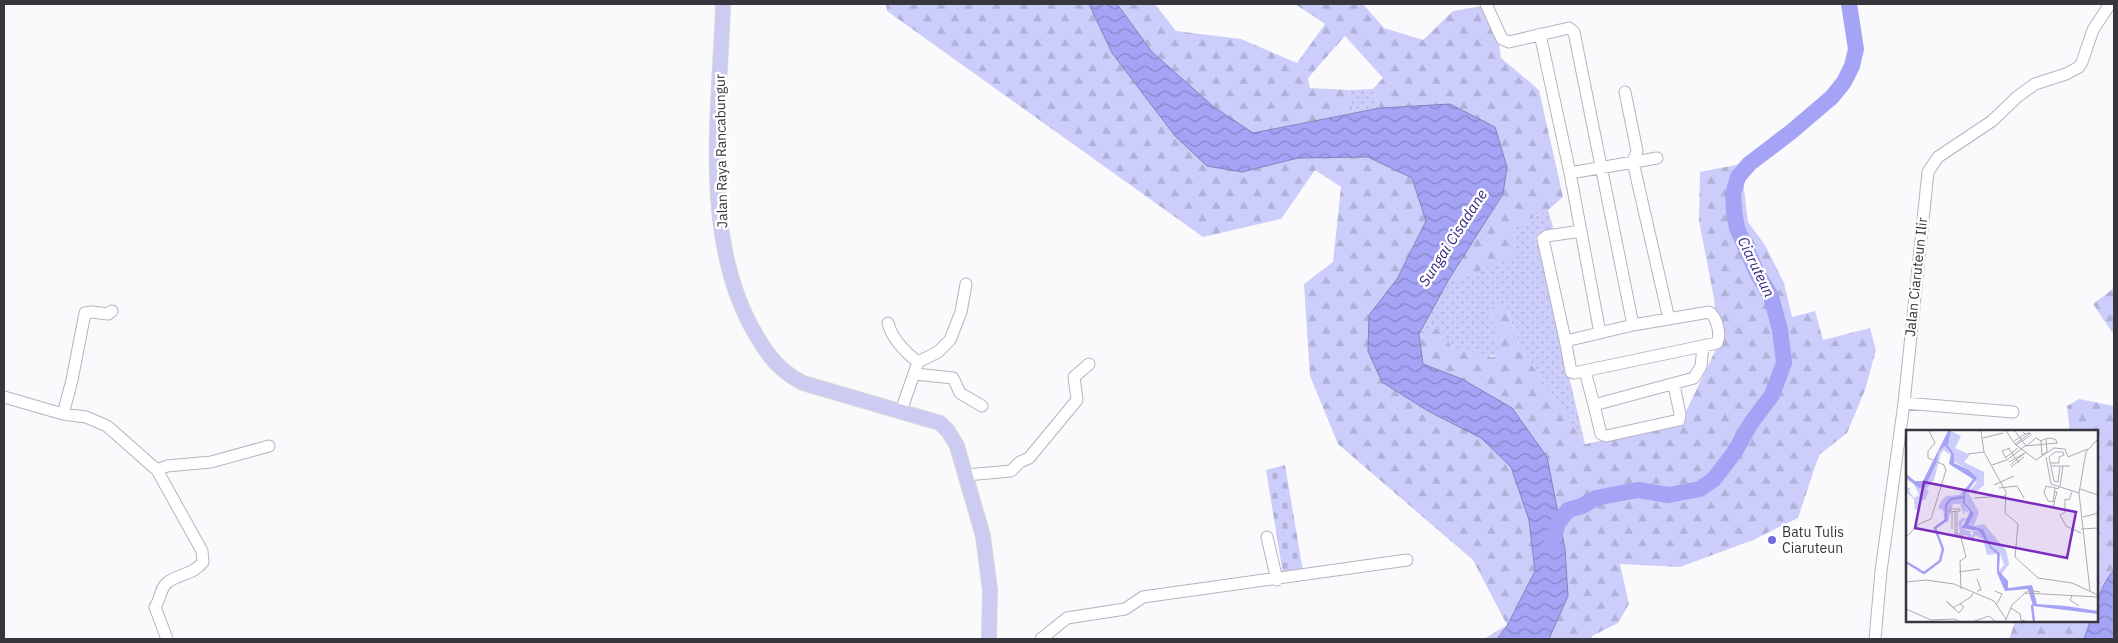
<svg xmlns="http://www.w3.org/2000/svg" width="2118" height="643" font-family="'IBM Plex Sans',sans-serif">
<defs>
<pattern id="grass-dots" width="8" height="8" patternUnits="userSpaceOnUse" patternTransform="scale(1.25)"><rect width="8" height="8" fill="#cccdfa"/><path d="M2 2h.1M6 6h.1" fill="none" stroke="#b0b1d7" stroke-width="1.8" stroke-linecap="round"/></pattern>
<pattern id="forest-firs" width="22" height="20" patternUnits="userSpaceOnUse" patternTransform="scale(1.25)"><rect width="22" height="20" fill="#cccdfa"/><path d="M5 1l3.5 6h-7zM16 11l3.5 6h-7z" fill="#b0b1d7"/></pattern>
<pattern id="cemetery-stones" width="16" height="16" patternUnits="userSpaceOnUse" patternTransform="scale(1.25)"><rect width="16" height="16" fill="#cccdfa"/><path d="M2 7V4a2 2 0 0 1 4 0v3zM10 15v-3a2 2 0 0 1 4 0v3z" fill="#b0b1d7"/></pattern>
<pattern id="water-waves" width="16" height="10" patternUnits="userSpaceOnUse" patternTransform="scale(1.25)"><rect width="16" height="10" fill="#a4a3f5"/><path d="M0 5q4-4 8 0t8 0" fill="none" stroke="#8686c8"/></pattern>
</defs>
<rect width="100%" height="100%" fill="#fafafd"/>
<path fill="url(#grass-dots)" d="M1373 89 1380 108 1353 113 1349 90Z
M1548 210 1554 231 1536 237 1585 444 1520 347 1505 303 1490 309 1500 355C1478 360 1440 342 1419 334L1449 279 1465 277 1513 228Z"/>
<path fill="url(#forest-firs)" d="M886 4H1089L1112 53 1175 136 1242 172 1298 158 1368 157 1412 178 1426 221 1397 279 1369 315 1428 411 1481 438 1511 467 1529 520 1535 571 1507 626 1497 639H1484L1507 625 1473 560 1338 444 1310 376 1304 284 1333 262 1341 187 1315 170 1281 219 1203 237 887 11Z
M1117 4H1155L1176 31 1241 39 1297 63 1325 24 1295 4H1363L1384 28 1423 40 1453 11 1482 6 1496 23 1501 58 1539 90 1563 197 1548 210 1513 228 1515 255 1465 277 1449 279 1503 194 1450 105 1380 108 1373 89 1383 78 1345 36 1308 78 1310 88 1349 90 1353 113 1253 133 1214 107 1152 52Z
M1741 164 1748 222 1765 245 1784 283 1792 317 1815 311 1823 340 1870 328 1876 350 1865 390 1847 433 1819 455 1798 518 1753 540 1680 567 1620 564 1629 604 1618 623 1592 636 1591 639H1549L1568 596 1565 549 1462 379 1422 364 1419 334 1440 328 1451 347 1492 357 1499 355 1490 309 1505 303 1520 347 1585 444 1679 426 1718 345 1714 298 1699 221 1700 172Z
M2114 288V335L2093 304Z
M2079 399 2114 406V570L2103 584 2097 602V432H2070L2067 406Z
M2015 622H2090L2084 639H2009Z"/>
<path fill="url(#cemetery-stones)" d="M1285 465 1303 571 1283 574 1266 470Z"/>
<path fill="url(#water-waves)" stroke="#8382be" d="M1089 4H1117L1152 52 1214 107 1253 133 1380 108 1450 104 1495 127 1507 167 1503 194 1449 279 1419 334 1423 364 1462 379 1512 408 1547 457 1565 549 1568 596 1549 639H1497L1507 626 1535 571 1529 520 1511 467 1481 438 1428 411 1382 382 1368 351 1369 315 1397 279 1426 221 1412 178 1368 157 1298 158 1242 172 1207 166 1175 136 1112 53Z
M2114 570V639H2084L2090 622H2097C2097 599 2099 588 2114 570Z"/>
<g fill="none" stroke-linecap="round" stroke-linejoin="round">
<path stroke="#a4a3f5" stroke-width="16" d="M1552 543 1558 523 1568 510 1582 506 1596 498 1638 490 1669 495 1684 492 1700 489 1714 479 1734 453 1751 423 1772 395 1784 363 1780 330 1771 296 1758 275 1737 228 1734 211 1733 194 1738 177 1749 164 1791 132 1832 97 1844 82 1852 66 1856 49 1849 4"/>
<defs>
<path id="minor" d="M1486 4 1502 39 1509 42 1569 28 1574 32 1633 325
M1540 34 1570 173 1600 333
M1625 92 1637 151 1633 162 1669 319
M1570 173 1657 158
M1709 312C1717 317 1721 334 1717 343L1574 373 1571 372 1566 344 1570 340 1633 325Z
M888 323C892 339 905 352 918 362
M1566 344 1543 239 1547 236 1581 231
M1585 371 1594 405 1694 378 1701 366 1703 347
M915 374 953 378 960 393 982 406
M4 397 63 414 86 417 107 426 157 470 202 551 203 562C194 574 179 574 168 582 159 589 161 599 155 607L167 639
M1904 403 2013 412
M1594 405 1601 434 1606 436 1679 420 1680 414 1674 385
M901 411 918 362 938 352 950 340 961 312 966 284
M63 414 72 380 85 313 92 312 108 314 112 311
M157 470 167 466 211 462 269 446
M966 475 1011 471 1020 462 1029 458 1077 400 1074 377 1089 364
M1267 537 1277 580
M1041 639 1067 618 1125 609 1143 597 1407 560
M1875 639 1881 571 1904 403 1928 172 1938 157 1992 121 2017 97 2035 84 2066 74 2079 67 2082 62 2093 30 2110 4"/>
<path id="major" d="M723 4C720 110 699 239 756 335 768 356 781 372 803 383L940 423 948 431 957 446 983 536 990 590 989 639"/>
</defs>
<use href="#minor" stroke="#b4b4c3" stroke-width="13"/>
<use href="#major" stroke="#d7d7d8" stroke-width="16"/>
<use href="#minor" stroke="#fff" stroke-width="11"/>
<use href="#major" stroke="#ccccf3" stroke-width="14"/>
</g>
<circle fill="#7468e3" stroke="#fff" stroke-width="2" cx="1772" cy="540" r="5"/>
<g text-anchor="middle" stroke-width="5" stroke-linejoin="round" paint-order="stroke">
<g font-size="14" fill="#36363c" stroke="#fff">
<text transform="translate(721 151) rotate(-91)" y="5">Jalan Raya Rancabungur</text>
<text transform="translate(1916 277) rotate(-84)" y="5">Jalan Ciaruteun Ilir</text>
</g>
<g font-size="14" fill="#36363c" stroke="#fff" text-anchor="start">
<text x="1782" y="537">Batu Tulis<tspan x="1782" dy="16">Ciaruteun</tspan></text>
</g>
<g font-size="15" font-style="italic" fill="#372783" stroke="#fff">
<text transform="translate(1453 238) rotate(-57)" y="5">Sungai Cisadane</text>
<text transform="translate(1756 267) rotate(64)" y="5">Ciaruteun</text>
</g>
</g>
<g transform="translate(1906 430)">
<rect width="192" height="192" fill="#fafafd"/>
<path d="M45 1 55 6 49 18 64 25 58 32 78 42V55L70 62H62L73 82 68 96 78 94 100 120 103 134 95 145 93 141 98 135 94 123 84 115 77 99 62 95 67 86 59 73V65L62 62 70 53 63 40 47 31 48 25 42 17ZM39 16 45 26 38 20 35 23 28 50 20 59 23 61 19 70H12L15 77 9 80 8 69 0 62V57L5 59 3 61 8 68 13 65 8 54 17 58 30 34 33 21ZM65 52 67 53 57 67V73L64 84 59 81 58 85 54 74H47L42 92H39L37 80 32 78 35 71 40 66 53 65ZM56 88H61L56 93 59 100 64 101 65 106 68 104 66 101H73L91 124 81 125 77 109 69 105 67 112 60 105 55 107 52 92Z" fill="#cccdfa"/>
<path d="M42 1H45L42 16 48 24V33L63 40 71 48 59 65V73L68 84 62 95 77 99 84 115 94 123 93 141 102 151V158L126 155 131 174 160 176 192 181V184L127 176 122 159 99 161 91 143V124L85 119 73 101 56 98 64 82 57 73V63L67 49 43 34 45 24 39 16 33 21 30 34 19 57 13 58 0 48V44L9 51H17Z" fill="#a4a3f5"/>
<path fill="none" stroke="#a4a3f5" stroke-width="2.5" d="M0 132 18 143 34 131 37 119 29 98 40 90V75L45 69 58 67M126 175 128 192"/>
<path fill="none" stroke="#acacb0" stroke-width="1" d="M75 1 78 22 100 62 99 83 112 94 109 127 132 148 166 153 192 165M100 1 109 14 130 30 148 18 159 19 162 27 182 19M109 1 120 16 130 8 135 11M77 8 97 3M140 9 141 22 136 25 135 11 139 9 145 8 150 10 151 14M108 11 119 4 117 2M109 14 124 3 119 4M110 15 125 5 124 3M103 19 113 33M62 24 78 22M140 27 145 54 173 63M143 27 149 22H157L158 25 153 27V33H144M143 27 148 51 152 52M99 28 112 18M100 28 96 21 104 18M103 32 119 23M86 35 101 30 119 16 151 13M104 35 119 23M145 36H164M105 37 118 27M152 52 154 36M88 55 108 46M154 56 157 36M93 58 111 56 118 68M149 58 147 72 142 71 138 63 140 56 143 57H146L152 59 153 56M174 59 192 65M166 62 163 70 159 69V82L154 85 160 96 175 103M68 68 100 66M147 77 151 62H148M43 79H54V81L43 82ZM49 82V104H54L60 127 54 131 55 159M51 82V104M177 87 192 83M46 99V82M175 99 192 98M0 107 13 94 25 89 40 40 38 35 22 28V21L29 13 23 1M53 142 74 139M71 149 75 160 71 161M0 152 20 150 48 154 88 171 100 189M89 161 96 164 91 174M184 161 173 63 180 22 192 9M119 163 123 160 134 162M166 166 164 170 173 176M47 178 65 167 67 163M105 178 114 184 115 190 123 192M0 179 25 190 48 189 55 192M49 179 40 171 53 183 58 177 54 174M66 192 83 186 90 192M99 192 106 175 119 163 192 167"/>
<path fill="#7b2cbf" fill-opacity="0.15" stroke="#7b2cbf" stroke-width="2.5" d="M18 52 170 82 161 128 9 98Z"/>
<rect width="192" height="192" fill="none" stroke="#36363c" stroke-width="2.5"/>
</g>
<rect width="2118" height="643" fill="none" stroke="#36363c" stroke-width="10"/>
</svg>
